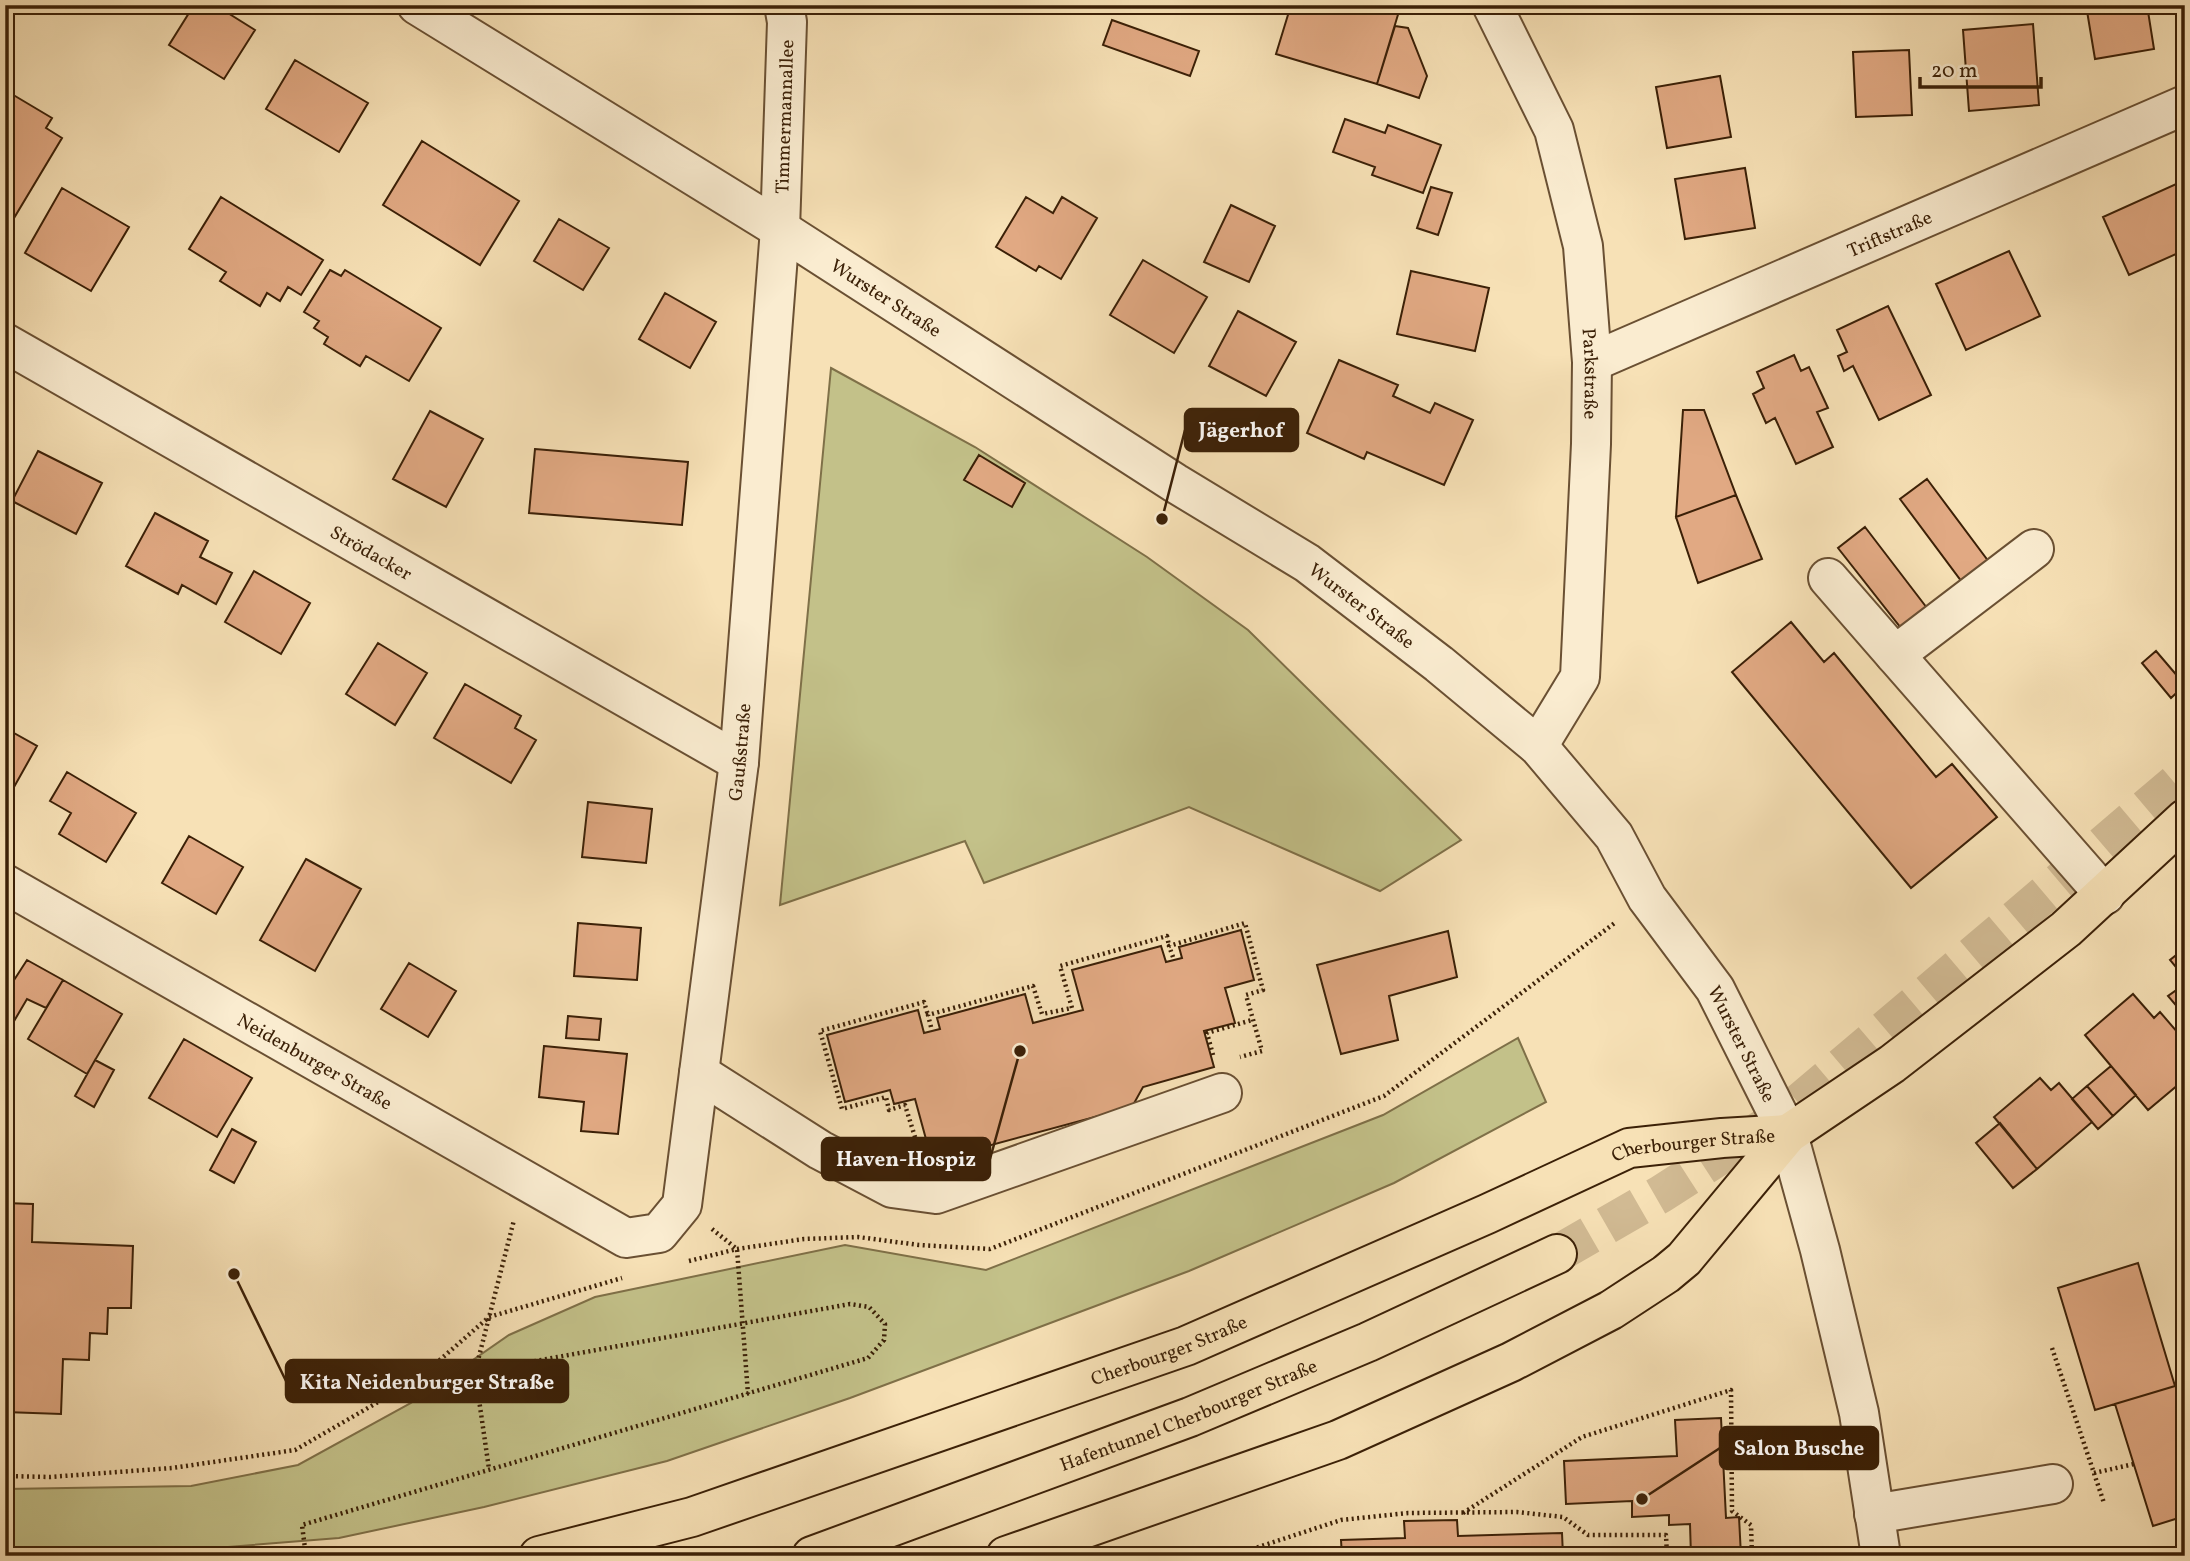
<svg xmlns="http://www.w3.org/2000/svg" width="2190" height="1561" font-family="Vollkorn,serif">
<rect width="100%" height="100%" fill="#f7e1b6"/>
<filter id="stains"><feTurbulence type="fractalNoise" baseFrequency=".00286" numOctaves="4"/><feColorMatrix values="0 0 0 0 .2 0 0 0 0 .09 0 0 0 0 .02 0 0 0 .5 -.17"/></filter>
<radialGradient id="worn" r=".72"><stop offset=".6" stop-color="#630" stop-opacity="0"/><stop offset="1" stop-color="#630" stop-opacity=".3"/></radialGradient>
<path fill="#c3c189" stroke="#7f7048" stroke-width="2" d="M831 368 975 447 1147 557 1248 630 1461 840 1380 891 1189 807 984 883 965 841 780 905Z
M1518 1038 1546 1102 1394 1183 1189 1271 850 1398 667 1461 484 1507 339 1538 116 1556H5V1489L191 1486 298 1465 411 1403 509 1335 595 1297 845 1245 986 1270 1383 1115Z"/>
<path fill="#e1a983" stroke="#3b2007" stroke-width="2" d="M194 5H215L255 30 224 79 169 45Z
M1291 5H1390L1400 8 1377 84 1276 54Z
M1739 5H1794L1795 12 1739 14Z
M2086 5H2147L2154 49 2095 59Z
M1112 20 1199 51 1190 76 1103 45Z
M2033 24 2039 105 1969 111 1963 30Z
M1395 26 1408 28 1427 76 1419 98 1377 84Z
M1909 50 1912 115 1856 117 1853 52Z
M295 60 368 103 339 152 266 109Z
M1720 76 1731 137 1667 148 1656 87Z
M5 90 52 118 46 128 62 138 11 223 5 219Z
M1345 119 1385 133 1388 125 1441 145 1423 193 1372 175 1375 167 1333 152Z
M422 141 519 201 480 265 383 205Z
M1745 168 1755 228 1685 239 1675 179Z
M2185 180V250L2129 275 2103 217Z
M1431 187 1452 193 1438 235 1417 228Z
M62 188 129 227 91 291 25 253Z
M221 197 323 260 301 295 288 287 280 301 267 293 260 306 220 281 226 272 189 249Z
M1026 197 1053 213 1062 197 1097 218 1061 279 1039 266 1036 271 996 247Z
M1231 205 1275 226 1249 282 1204 262Z
M559 219 609 248 583 290 534 261Z
M2009 251 2040 316 1966 350 1936 284Z
M1143 260 1207 297 1174 353 1110 315Z
M330 270 341 276 345 270 441 328 409 381 366 356 360 366 324 344 328 337 314 328 319 321 304 312Z
M1411 271 1489 288 1475 351 1397 334Z
M665 293 716 322 690 368 639 339Z
M1888 306 1931 395 1879 420 1853 366 1844 371 1838 356 1847 352 1837 330Z
M1238 311 1296 342 1266 396 1209 366Z
M1794 355 1801 371 1809 367 1828 408 1817 412 1833 447 1796 464 1775 418 1766 423 1753 394 1764 388 1757 372Z
M1339 360 1398 385 1393 396 1430 413 1435 403 1473 420 1444 485 1367 452 1364 459 1307 433Z
M1683 410H1704L1736 495 1676 517Z
M430 411 483 439 446 507 393 479Z
M535 449 688 462 682 525 529 513Z
M38 451 102 483 76 534 12 501Z
M979 455 1025 483 1012 507 964 480Z
M1927 479 1989 562 1962 582 1900 499Z
M1736 495 1762 559 1698 583 1676 517Z
M155 513 208 541 200 557 232 573 216 604 182 585 178 594 126 566Z
M1865 527 1927 608 1901 628 1838 548Z
M254 571 310 603 281 654 225 622Z
M1791 622 1824 662 1834 653 1936 777 1952 764 1997 817 1911 888 1732 672Z
M378 643 427 673 395 725 346 694Z
M2156 651 2185 685 2171 698 2142 663Z
M465 684 521 716 515 728 536 740 511 783 434 738Z
M5 728 37 746 9 796 5 794Z
M67 772 136 813 106 862 59 834 71 813 50 801Z
M588 802 652 809 646 863 582 857Z
M189 836 243 867 216 914 162 883Z
M306 859 361 889 315 971 260 940Z
M578 923 641 928 637 980 574 976Z
M1241 930 1254 980 1225 988 1235 1023 1204 1031 1214 1067 1143 1087 1132 1107 932 1161 915 1099 894 1104 890 1090 845 1102 827 1035 918 1010 924 1033 940 1029 937 1018 1025 994 1033 1023 1083 1010 1072 970 1161 946 1166 962 1182 958 1179 947Z
M1448 931 1457 977 1389 996 1398 1040 1341 1054 1317 965Z
M2185 948V978L2170 960Z
M27 960 63 980 46 1008 27 999 10 1028 5 1026V994Z
M409 963 456 991 428 1037 381 1009Z
M63 980 122 1014 87 1074 28 1039Z
M2185 984V1016L2168 996Z
M2133 994 2154 1018 2160 1012 2185 1041V1079L2148 1110 2085 1035Z
M568 1016 601 1019 599 1040 566 1038Z
M184 1039 252 1078 217 1137 149 1098Z
M544 1046 627 1054 618 1134 581 1131 584 1102 539 1097Z
M95 1060 114 1070 94 1107 75 1096Z
M2111 1066 2136 1095 2113 1116 2087 1086Z
M2040 1078 2051 1090 2059 1083 2092 1122 2037 1169 1994 1117Z
M2087 1086 2113 1116 2098 1129 2072 1099Z
M2000 1123 2037 1169 2013 1188 1976 1143Z
M232 1129 256 1142 234 1183 210 1170Z
M5 1203 33 1204 32 1242 133 1246 131 1308H108L107 1334 90 1333 89 1360 63 1359 61 1414 5 1412Z
M2138 1263 2175 1386 2095 1410 2058 1288Z
M2185 1383V1516L2153 1526 2115 1404Z
M1721 1418 1726 1518 1739 1517 1741 1556H1691L1690 1524 1669 1525V1515L1632 1517V1501L1566 1504 1564 1461 1677 1456 1675 1420Z
M1457 1520 1458 1536 1562 1533 1563 1556H1342L1341 1540 1405 1538 1404 1521Z"/>
<g fill="none" stroke-linecap="round" stroke-linejoin="round">
<path stroke="#d1ba93" stroke-width="38" stroke-dasharray="38 19" stroke-linecap="butt" d="M1557 1254 1661 1194 1788 1112 2185 775"/>
<defs>
<g id="minor">
<path id="s1" d="M417 5 780 229 1175 483 1307 563 1439 664 1538 746 1614 836 1647 898 1715 989 1788 1134 1820 1250 1859 1413 1881 1556"/>
<path id="s2" d="M1492 5 1554 130 1583 246 1592 362 1591 444 1580 677 1538 746"/>
<path id="s3" d="M5 343 739 762"/>
<path id="s4" d="M1592 362 2185 105"/>
<path d="M1828 578 1895 655 2034 549"/>
<path d="M1895 655 2105 895"/>
<path id="s5" d="M5 884 626 1238 659 1233 682 1205 739 762 780 229 787 22 784 5"/>
<path d="M699 1073 820 1150 892 1188 936 1194 1222 1093"/>
<path d="M1874 1514 2053 1484"/>
</g>
<g id="major">
<path id="s6" d="M539 1556 692 1517 1186 1346 1487 1214 1629 1148 1722 1138 1788 1134"/>
<path id="s7" d="M812 1556 1190 1417 1368 1342 1557 1254"/>
<path d="M1006 1556 1338 1440 1511 1362 1611 1310 1666 1274 1684 1259 1788 1134 1892 1064 2066 929 2185 819"/>
</g>
</defs>
<use href="#minor" stroke="#6a5033" stroke-width="42"/>
<use href="#major" stroke="#3b2007" stroke-width="42"/>
<path stroke="#3b2007" stroke-width="4.5" stroke-dasharray="2 3.5" stroke-linecap="butt" d="M1173 957 1169 946 1245 923 1263 990 1246 995 1262 1051 1240 1057
M931 1027 928 1015 1033 986 1042 1014 1072 1008 1060 966 1167 936 1169 946
M1213 1055 1207 1033 1252 1020
M920 1153 905 1105 889 1110 886 1097 842 1109 820 1031 924 1002 928 1015
M712 1229 737 1249 748 1394
M689 1261 737 1249 804 1239 858 1237 919 1245 990 1249 1384 1096 1616 922
M2052 1348 2104 1503
M475 1372 489 1469
M2094 1473 2134 1464
M5 1476 50 1477 172 1468 295 1450 418 1379 489 1317 622 1278
M1463 1513 1582 1437 1731 1390 1732 1511 1751 1525 1752 1556
M306 1556 302 1525 868 1358 884 1340 885 1324 869 1307 850 1304 475 1372 514 1220
M1231 1556 1341 1520 1408 1513 1517 1512 1563 1517 1588 1535H1666L1667 1556"/>
<use href="#minor" stroke="#faecd0" stroke-width="38"/>
<use href="#major" stroke="#f7e1b6" stroke-width="38"/>
</g>
<g text-anchor="middle" stroke-width="7" stroke-linejoin="round" paint-order="stroke">
<g font-size="19" fill="#3b2007" stroke="#faecd0">
<text dy="7" stroke="none"><textPath href="#s5" startOffset="1878">Timmermannallee</textPath></text>
<text dy="7" stroke="none"><textPath href="#s4" startOffset="324">Triftstraße</textPath></text>
<text dy="7" stroke="none"><textPath href="#s1" startOffset="553">Wurster Straße</textPath></text>
<text dy="7" stroke="none"><textPath href="#s2" startOffset="387">Parkstraße</textPath></text>
<text dy="7" stroke="none"><textPath href="#s3" startOffset="422">Strödacker</textPath></text>
<text dy="7" stroke="none"><textPath href="#s1" startOffset="1120">Wurster Straße</textPath></text>
<text dy="7" stroke="none"><textPath href="#s5" startOffset="1241">Gaußstraße</textPath></text>
<text dy="7" stroke="none"><textPath href="#s1" startOffset="1708">Wurster Straße</textPath></text>
<text dy="7" stroke="none"><textPath href="#s5" startOffset="357">Neidenburger Straße</textPath></text>
<text dy="7" stroke="none"><textPath href="#s6" startOffset="1230">Cherbourger Straße</textPath></text>
<text dy="7" stroke="none"><textPath href="#s6" startOffset="663">Cherbourger Straße</textPath></text>
<text dy="7" stroke="none"><textPath href="#s7" startOffset="402">Hafentunnel Cherbourger Straße</textPath></text>
</g>
</g>
<path fill="none" stroke="#3b2007" stroke-width="2.5" d="M1162 519L1185 430M1020 1051L990 1159M234 1274L286 1381M1642 1499L1720 1448"/>
<g fill="#3b2007" stroke="#faecd0" stroke-width="2.5">
<circle cx="1162" cy="519" r="7"/>
<circle cx="1020" cy="1051" r="7"/>
<circle cx="234" cy="1274" r="7"/>
<circle cx="1642" cy="1499" r="7"/>
</g>
<g fill="#3b2007" stroke="#3b2007" stroke-width="2.5">
<rect x="1185" y="409" width="113" height="42" rx="7"/>
<rect x="822" y="1138" width="168" height="42" rx="7"/>
<rect x="286" y="1360" width="282" height="42" rx="7"/>
<rect x="1720" y="1427" width="158" height="42" rx="7"/>
</g>
<g font-size="21" text-anchor="middle" font-weight="bold" fill="#fff">
<text x="1241" y="437">Jägerhof</text>
<text x="906" y="1166">Haven-Hospiz</text>
<text x="427" y="1389">Kita Neidenburger Straße</text>
<text x="1799" y="1455">Salon Busche</text>
</g>
<rect width="2190" height="1561" fill="none" stroke="#f7e1b6" stroke-width="28"/>
<rect x="7" y="7" width="2176" height="1547" fill="none" stroke="#3b2007" stroke-width="3.5"/>
<rect x="14" y="14" width="2162" height="1533" fill="none" stroke="#3b2007" stroke-width="2"/>
<path d="M1920 77v10h121v-10" fill="none" stroke="#3b2007" stroke-width="3.5"/>
<text x="1931" y="77" font-size="21" fill="#3b2007" stroke="#faecd0" stroke-width="5" paint-order="stroke">20 m</text>
<rect width="100%" height="100%" filter="url(#stains)"/>
<rect width="100%" height="100%" fill="url(#worn)"/>
</svg>
